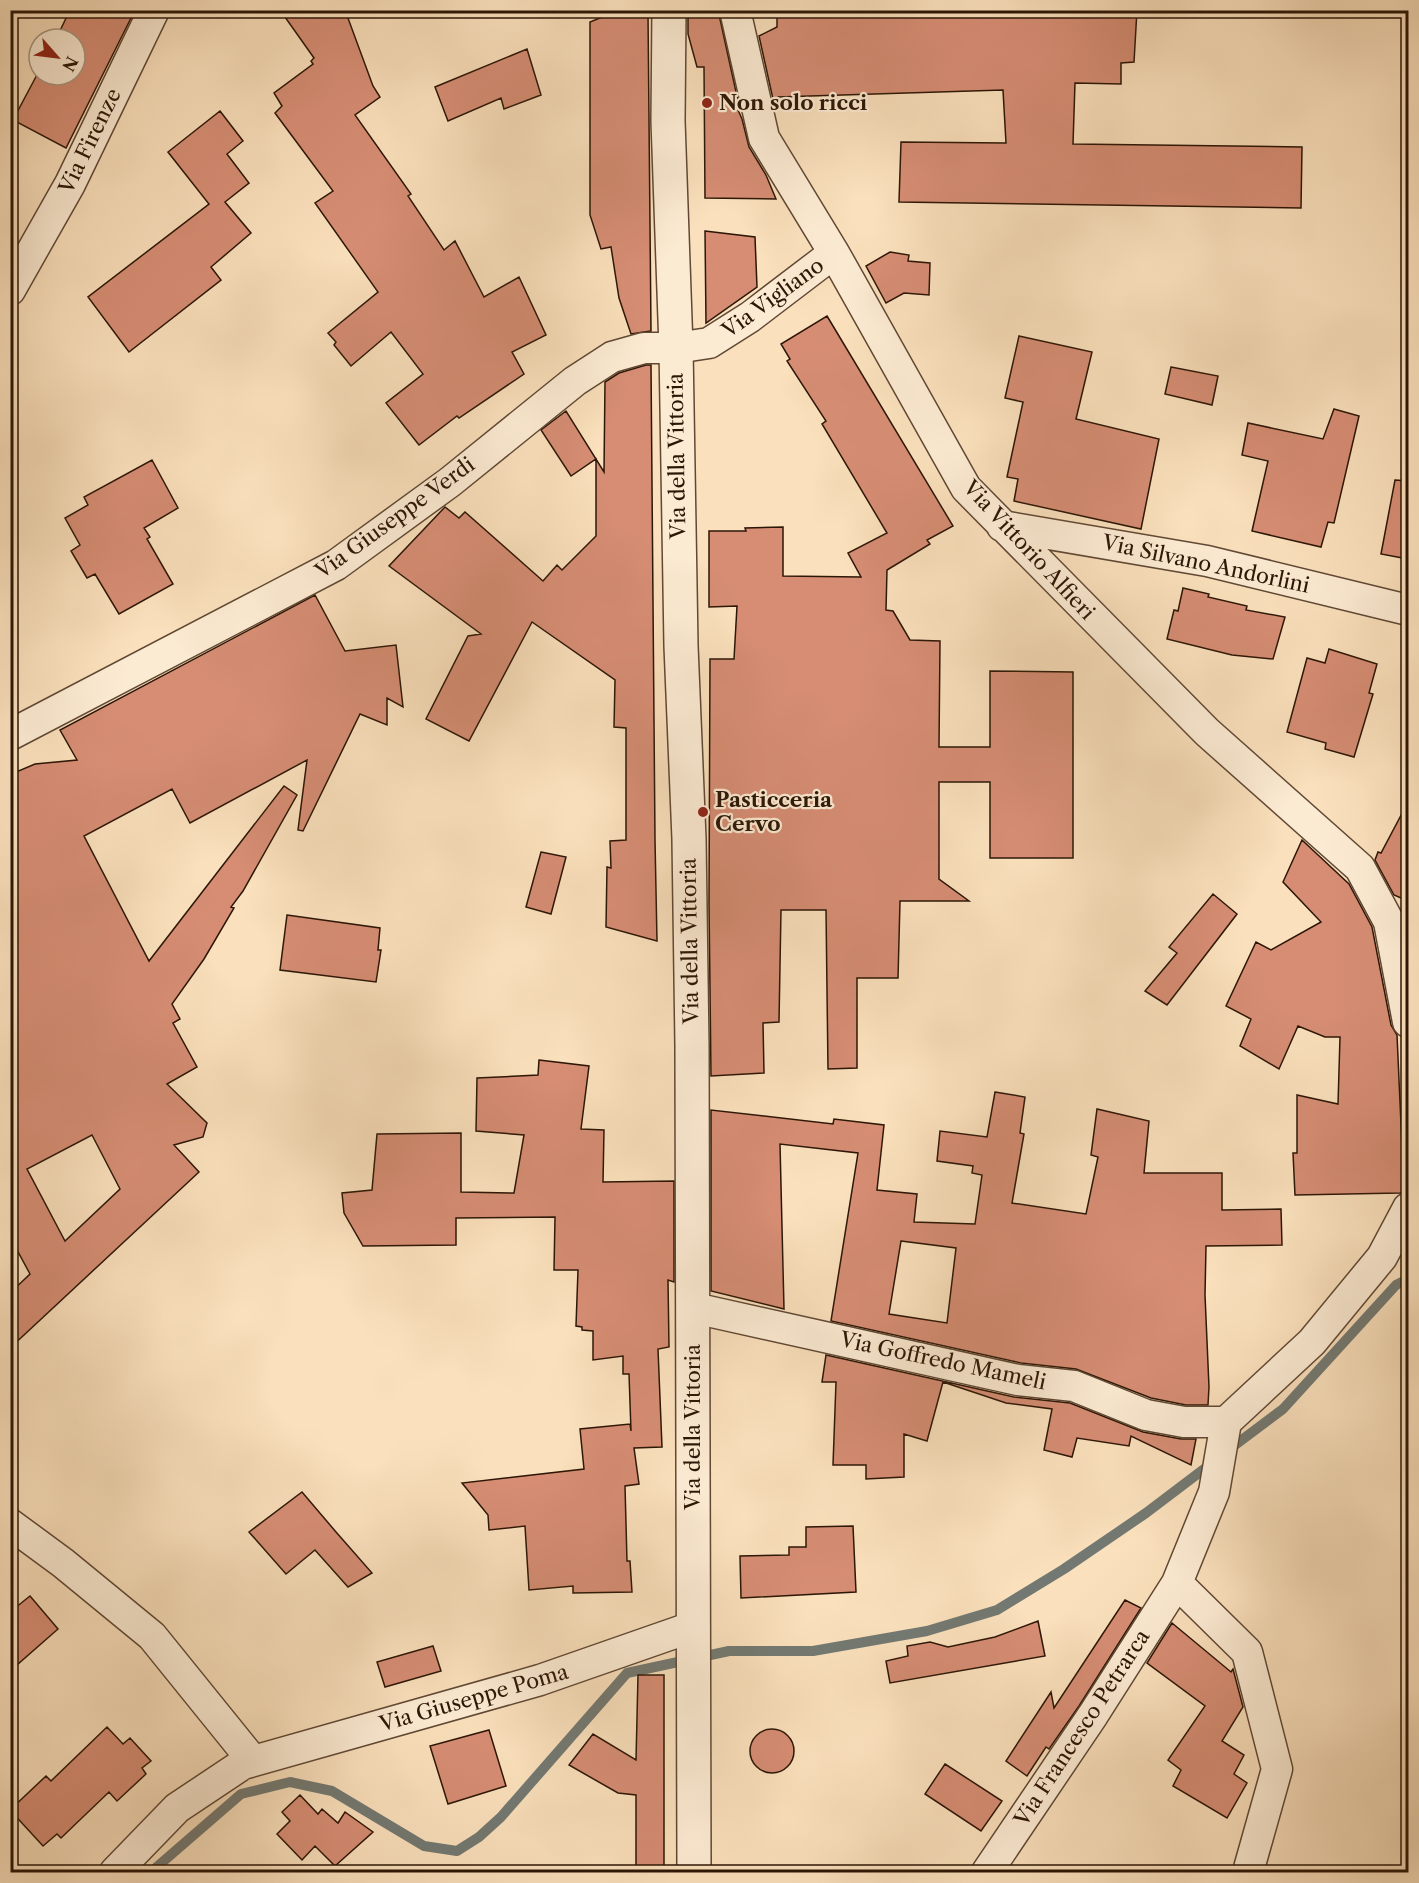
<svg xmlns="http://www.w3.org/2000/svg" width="1419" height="1883" font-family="'Libre Caslon Text',serif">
<rect width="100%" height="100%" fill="#fae0bc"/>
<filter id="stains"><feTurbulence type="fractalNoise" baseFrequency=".00333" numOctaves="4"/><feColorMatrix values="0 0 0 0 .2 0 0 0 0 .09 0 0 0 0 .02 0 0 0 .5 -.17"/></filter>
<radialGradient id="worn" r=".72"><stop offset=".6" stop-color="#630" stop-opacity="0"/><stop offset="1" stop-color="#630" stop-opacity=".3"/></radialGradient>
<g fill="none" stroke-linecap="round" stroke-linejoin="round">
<path stroke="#737972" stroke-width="10" d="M1227 1451 1283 1409 1396 1285 1408 1279
M151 1872 241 1794 290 1782 332 1791 424 1846 457 1851 479 1837 501 1817 627 1673 729 1651H813L927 1631 997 1610 1064 1569 1146 1513 1212 1463"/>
</g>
<path fill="#d68d74" stroke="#2c1606" stroke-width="1.5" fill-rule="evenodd" d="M70 10H135L66 148 13 120 39 71V75H75V39H56Z
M280 10H345L373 86 380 97 355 115 411 194 408 196 444 250 455 241 484 297 519 277 546 335 512 352 524 374 459 418 457 416 419 445 386 403 423 374 391 332 351 366 334 345 336 342 328 333 378 292 315 203 333 191 275 113 282 106 274 93 313 64 311 61 314 58Z
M695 10H718L738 101H734L742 119 749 147 766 175 776 199 705 198 704 67H697L688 34V14H695Z
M777 10H1137L1134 62 1121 63V84L1075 83 1073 144 1302 147 1301 208 899 202 901 142 1006 143 1003 90 778 97V99H773L759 36 777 27Z
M612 13 648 14 651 331 631 334 619 298 611 247 601 249 590 215V22Z
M527 49 541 95 504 109 501 98 448 121 435 87Z
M220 111 243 141 227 154 249 183 225 202 251 233 211 267 221 280 129 352 88 297 209 204 168 152Z
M705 231 755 237 757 287 706 323Z
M890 252 909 255 908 261 930 263 929 295 904 293 886 303 866 266Z
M827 316 953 526 927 540 930 544 887 570 886 610 893 611 910 640 940 641 939 747H990V671L1073 672V858H990V782H939V879L969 901H900L898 978H857V1068L828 1069 826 910H781L779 1022 763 1023 764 1073 711 1076 709 902 710 659H734L737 606 709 607V531H746L745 528 783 527V576L861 577 848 553 887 533 822 424 826 421 787 361 790 359 781 344Z
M1019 336 1092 352 1076 419 1159 439 1141 529 1014 501 1018 479 1007 477 1023 402 1005 398Z
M646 365H651L655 840 657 941 606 927 607 867 611 868 610 841 626 840V728L614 727 615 680 532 622 469 741 426 719 468 636 481 634 389 566 445 507 459 518 465 512 543 581 557 565 562 570 596 536V459L571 476 541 430 566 411 604 472 605 382 619 373Z
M1171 367 1218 376 1212 405 1165 394Z
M1334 409 1359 416 1334 523 1328 522 1321 547 1252 531 1268 461 1242 455 1248 423 1323 439Z
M152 460 178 508 144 528 150 537 147 539 173 584 119 614 95 574 87 578 71 551 80 545 65 518 88 505 84 497Z
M1395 480 1408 481V559L1381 554Z
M1183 588 1209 594 1208 597 1247 606 1246 610 1285 617 1273 659 1232 655 1167 639 1174 610 1178 611Z
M315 595 345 651 396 645 403 707 387 698V725L360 714 303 831 298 830 307 760 190 823 172 789 84 836 149 961 284 786 297 795 243 891 231 907 234 908 204 959 172 1004 180 1019 173 1023 197 1067 167 1084 207 1123 203 1137 174 1145 199 1172 10 1348V1293L30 1274 10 1237V780L16 772 35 764 77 760 60 730ZM92 1135 120 1189 65 1241 27 1169Z
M1329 649 1377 664 1369 693 1373 694 1354 757 1325 749 1326 743 1287 732 1307 658 1325 663Z
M1408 802V901L1394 895 1375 860 1378 852 1381 853Z
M1302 840 1349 884 1372 927 1391 1025 1397 1035 1404 1192 1400 1193 1295 1195 1293 1153H1297V1095L1338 1104 1340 1037H1325L1298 1026 1279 1069 1240 1046 1251 1019 1226 1006 1256 942 1271 950 1321 922 1283 882Z
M541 852 566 857 551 914 526 907Z
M1213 894 1237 914 1167 1005 1145 991 1177 953 1169 947Z
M287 915 380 928 378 950H381L376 982 280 970Z
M539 1060 589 1066 581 1129 604 1130 603 1182 674 1181V1282L668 1280 669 1347 658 1349 662 1447 634 1448 639 1484 625 1486 627 1561H630L632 1592 573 1593V1586L529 1590 525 1526 489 1530 488 1515 462 1483 584 1469 580 1429 630 1424 631 1431 629 1374H623V1356L593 1360V1331L582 1330V1327L576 1326 578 1270H554L555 1217 456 1218V1245L363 1246 344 1213 342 1193 372 1190 377 1134 461 1133V1192L514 1193 524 1135 476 1131 477 1078 538 1075Z
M995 1092 1025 1097 1020 1133 1024 1134 1012 1203 1086 1214 1098 1157 1091 1155 1097 1109 1149 1121 1144 1173H1222V1210L1281 1209 1282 1245 1206 1246 1205 1295 1209 1387 1208 1405H1186L1151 1398 1076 1369 1021 1363 831 1321 858 1153 780 1144 784 1309 711 1291V1110L833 1124 834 1119 884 1125 877 1190 917 1194 914 1222 975 1224 982 1175 972 1173 973 1166 937 1161 940 1131 987 1137ZM901 1241 956 1248 947 1323 889 1314Z
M826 1355 1014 1397 1070 1403 1143 1432 1181 1439H1196L1191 1465 1131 1436 1129 1446 1077 1438 1072 1457 1044 1450 1052 1409 1006 1403 943 1382 927 1441 904 1434V1477L866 1479V1465H833L836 1382H822Z
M302 1492 336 1532 372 1573 348 1587 315 1550 286 1574 249 1532Z
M853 1526 856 1592 741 1598 740 1556 789 1555V1547H806V1527Z
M30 1596 58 1629 10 1671V1612Z
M1125 1600 1141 1608 1079 1706 1049 1749 1046 1747 1027 1776 1006 1761 1051 1692 1054 1708Z
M1038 1621 1045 1656 890 1683 886 1661 908 1656 907 1646 930 1642 948 1647 995 1637Z
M1172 1623 1231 1672 1233 1669 1243 1707 1222 1741 1244 1755 1234 1774 1247 1783 1227 1818 1173 1786 1181 1770 1168 1760 1205 1706 1147 1663Z
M433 1646 441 1671 385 1687 377 1662Z
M638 1675H664V1867H636V1795L618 1793 569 1765 593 1734 636 1760Z
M107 1727 123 1744 130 1738 151 1761 142 1768 146 1774 117 1801 109 1792 61 1838 57 1834 43 1846 10 1810 46 1776 51 1781Z
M750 1751a22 22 0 1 1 44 0a22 22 0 1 1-44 0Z
M489 1730 506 1786 448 1804 430 1746Z
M945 1764 1002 1801 981 1831 925 1794Z
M300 1795 318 1814 322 1809 338 1823 345 1812 373 1832 335 1866 315 1846 302 1860 277 1834 290 1821 282 1812Z"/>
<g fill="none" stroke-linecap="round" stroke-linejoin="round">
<defs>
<path id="minor" d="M735 10 764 138 834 253 966 488 1207 732 1360 868 1389 922 1408 1022
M10 290 70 184 154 10
M1002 526 1207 561 1408 610
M10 735 336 565 450 482 575 381 612 357 644 348H676L709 343 750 317 834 253
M694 1308 1018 1380 1074 1386 1146 1415 1184 1422H1226
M10 1524 63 1563 152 1636 253 1761
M1177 1583 1247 1652 1277 1769 1248 1872
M115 1872 177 1808 243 1764 540 1680 692 1627
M987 1872 1093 1715 1177 1583 1214 1492 1226 1422 1312 1342 1382 1257 1408 1208"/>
<path id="tertiary" d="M669 10 668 121 676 348 681 646 689 839 692 1046 694 1872"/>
</defs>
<use href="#minor" stroke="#604834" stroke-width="33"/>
<use href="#tertiary" stroke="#604834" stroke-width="36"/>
<use href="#minor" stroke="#fcebd3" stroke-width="30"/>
<use href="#tertiary" stroke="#fcebd3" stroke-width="33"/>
</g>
<g fill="#8f2418" stroke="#fcebd3" stroke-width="2">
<circle cx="707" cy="103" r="6"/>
<circle cx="703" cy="812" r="6"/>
</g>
<g text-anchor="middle" stroke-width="4.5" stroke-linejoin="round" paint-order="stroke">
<g font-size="21" font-weight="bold" fill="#2c1606" stroke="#fcebd3" text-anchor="start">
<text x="719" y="110">Non solo ricci</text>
<text x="715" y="807">Pasticceria<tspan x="715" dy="24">Cervo</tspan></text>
</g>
<g font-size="21" fill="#2c1606" stroke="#fcebd3">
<text transform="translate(90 141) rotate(-64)" y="7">Via Firenze</text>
<text transform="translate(773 298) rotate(-36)" y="7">Via Vigliano</text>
<text transform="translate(677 456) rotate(-91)" y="7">Via della Vittoria</text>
<text transform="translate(395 518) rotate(-36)" y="7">Via Giuseppe Verdi</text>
<text transform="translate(1029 550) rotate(47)" y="7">Via Vittorio Alfieri</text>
<text transform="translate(1206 564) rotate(12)" y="7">Via Silvano Andorlini</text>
<text transform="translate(690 941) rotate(-91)" y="7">Via della Vittoria</text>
<text transform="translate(943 1361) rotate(12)" y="7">Via Goffredo Mameli</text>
<text transform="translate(693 1427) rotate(-90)" y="7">Via della Vittoria</text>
<text transform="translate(474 1698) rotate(-16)" y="7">Via Giuseppe Poma</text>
<text transform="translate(1082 1728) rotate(-57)" y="7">Via Francesco Petrarca</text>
</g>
</g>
<rect width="1419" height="1883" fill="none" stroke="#fae0bc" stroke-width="36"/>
<rect x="12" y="12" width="1395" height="1859" fill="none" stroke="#2c1606" stroke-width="3"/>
<rect x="18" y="18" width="1383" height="1847" fill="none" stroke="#2c1606" stroke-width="1.5"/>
<g transform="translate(57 57) rotate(118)"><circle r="28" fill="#fcebd3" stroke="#a99681" stroke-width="1.5"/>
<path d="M0-4.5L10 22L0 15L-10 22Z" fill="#8f2418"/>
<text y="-9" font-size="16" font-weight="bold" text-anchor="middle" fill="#2c1606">N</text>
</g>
<rect width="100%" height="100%" filter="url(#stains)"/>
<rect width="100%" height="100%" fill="url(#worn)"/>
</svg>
